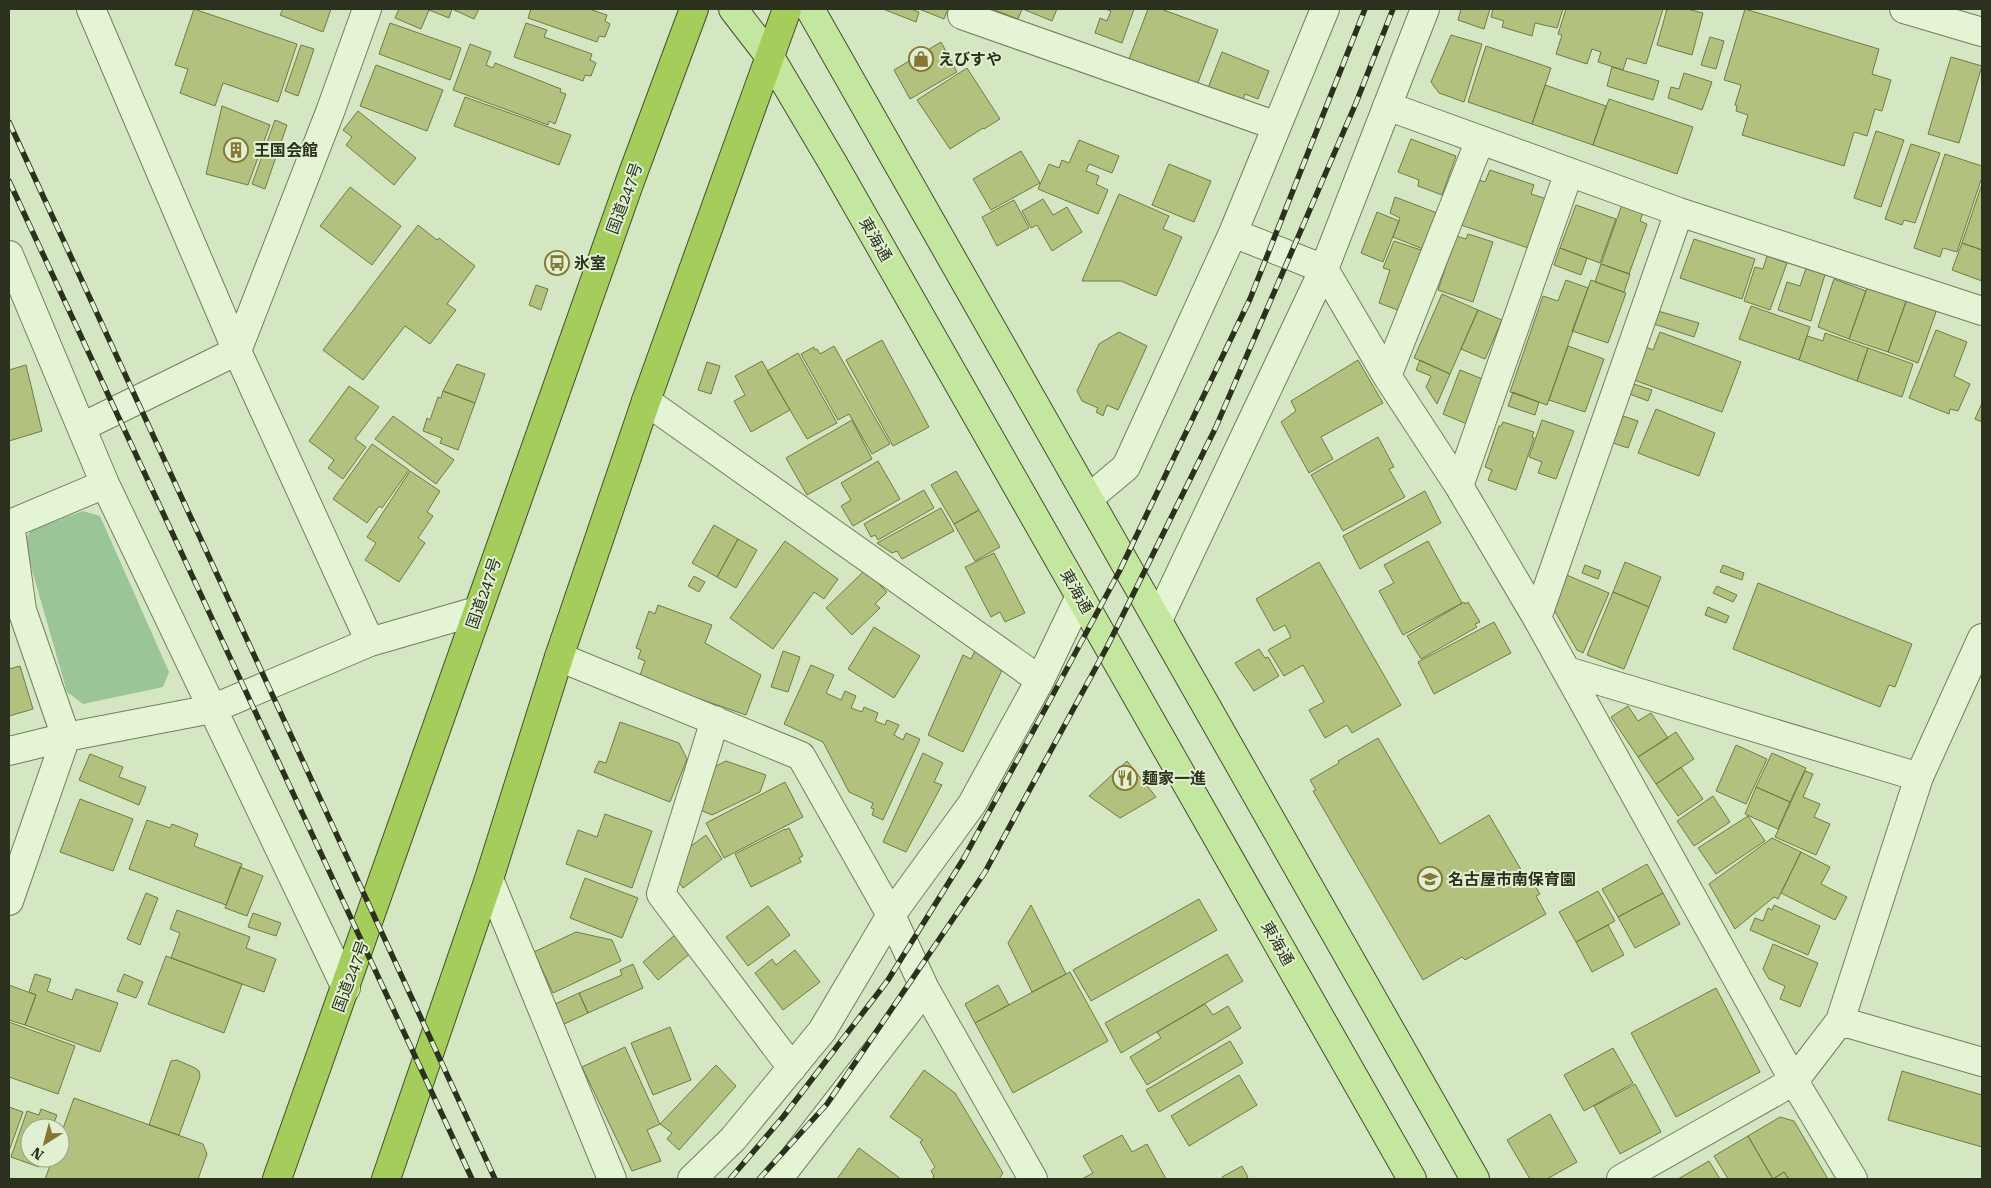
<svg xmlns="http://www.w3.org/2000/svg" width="1991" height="1188" font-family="'Roboto Serif','Noto Sans JP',serif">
<rect width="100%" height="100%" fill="#d5e7c2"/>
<path fill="#9bc498" d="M83 511 100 516 169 672 163 687 83 704 67 692 24 542 31 530Z"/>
<path fill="#b2c17d" stroke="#707b45" d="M194 9 297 44 278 102 223 83 215 106 180 93 188 69 175 65Z
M283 9H331L323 32 280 15Z
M399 9H479L474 19 452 9 449 18 429 10 421 29 395 18Z
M531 9H589L607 15 605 21 610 24 605 37 599 36 597 42 528 18Z
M883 9H911L919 12 916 22Z
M919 9H948L944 19Z
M992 9H1022L1018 19Z
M1025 9H1057L1052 21 1025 10Z
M1105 9H1134L1122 43 1095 33 1100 18 1107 21 1111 11Z
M1148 9H1161L1218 30 1197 85 1129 59Z
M1461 9H1490L1484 29 1458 20Z
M1493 9H1563L1557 28 1535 23 1532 36 1502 27 1504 21 1491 17Z
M1566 9H1663L1646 64 1627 58 1623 70 1598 62 1601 52 1592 49 1587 64 1556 54 1562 35 1558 34Z
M1667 9H1687L1703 13 1692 55 1657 45Z
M1745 9 1879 49 1872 74 1891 80 1882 111 1875 109 1867 136 1854 132 1844 166 1742 135 1748 115 1736 111 1737 106 1735 105 1741 85 1724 80Z
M390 23 461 48 450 80 379 54Z
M526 23 547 30 544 37 592 54 590 60 596 63 591 76 585 75 583 81 514 57Z
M1451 35 1482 44 1464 102 1439 93 1431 82Z
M1710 37 1724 41 1716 69 1701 65Z
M941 42 957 72 910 99 894 70Z
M470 44 491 52 486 65 493 68 495 63 561 89 560 92 566 94 555 124 549 121 548 125 453 90Z
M301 45 314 49 298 96 285 91Z
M1486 46 1551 68 1532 124 1468 102Z
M1222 52 1269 71 1258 99 1245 94 1242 102 1208 88Z
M1951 57 1982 66 1959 143 1928 134Z
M376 65 443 90 427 131 360 106Z
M1612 67 1659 81 1653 100 1607 86Z
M967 68 1000 119 984 129 983 128 950 149 917 100Z
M1684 73 1712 82 1702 110 1668 98 1671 87 1679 89Z
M1545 85 1606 106 1593 145 1532 124Z
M465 97 571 135 559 165 454 126Z
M1609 99 1693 127 1677 174 1593 145Z
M222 106 270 125 248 185 206 174Z
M358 111 416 158 394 185 346 145 352 137 343 130Z
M275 120 287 125 265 189 252 184Z
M1876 131 1904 140 1881 207 1854 198Z
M1411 139 1456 156 1442 195 1418 186 1419 180 1398 172Z
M1079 140 1119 156 1112 173 1089 164 1086 171 1099 176 1096 184 1108 190 1098 214 1038 189 1049 164 1059 168 1062 160 1069 163Z
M1911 144 1940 153 1915 223 1904 220 1902 225 1885 219Z
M1021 151 1040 183 991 210 973 179Z
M1945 154 1982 166V177L1957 252 1943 248 1940 257 1914 248Z
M1169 164 1211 181 1194 222 1152 205Z
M1490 170 1534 185 1531 194 1547 199 1531 249 1461 225 1476 179 1485 182Z
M1982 184V250L1962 243Z
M350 187 401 226 372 265 320 226Z
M1119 194 1169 216 1163 229 1182 237 1156 296 1121 281H1082Z
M1625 196 1646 204 1640 221 1647 224 1629 274 1601 264Z
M1395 197 1437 213 1423 249 1393 237 1400 218 1390 213Z
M1043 199 1053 215 1067 207 1082 232 1052 251 1037 225 1031 228 1022 211Z
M1014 200 1029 228 997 246 982 217Z
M1576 205 1616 219 1600 263 1560 248Z
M1377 212 1399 221 1383 262 1361 253Z
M418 225 437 240 439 238 475 266 447 304 456 310 430 344 405 326 363 380 323 350Z
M1468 234 1493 242 1473 302 1438 290 1456 236 1466 239Z
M1694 239 1755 259 1742 299 1680 278Z
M1394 241 1424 251 1403 312 1379 303 1390 270 1383 268Z
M1962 243 1982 250V281L1952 270Z
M1560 248 1587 258 1581 275 1554 265Z
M1767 256 1787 263 1770 310 1744 301 1755 267 1763 269Z
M1808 262 1827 268 1811 321 1778 310 1787 282 1800 286Z
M1601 264 1630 274 1624 292 1595 282Z
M1834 279 1866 291 1849 339 1818 327Z
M1566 280 1588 288 1547 405 1510 392 1543 296 1558 301Z
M1591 280 1626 293 1608 343 1572 331Z
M536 285 548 289 541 310 529 305Z
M1868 285 1907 299 1888 352 1849 339Z
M1442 294 1478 310 1450 374 1414 358Z
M1907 299 1937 309 1918 363 1888 352Z
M1751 306 1810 327 1799 360 1739 339Z
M1478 310 1502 320 1485 359 1461 349Z
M1658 311 1699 323 1694 337 1654 324Z
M1936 330 1967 342 1954 376 1970 384 1958 411 1950 409 1949 414 1909 398Z
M1119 332 1147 346 1118 410 1107 405 1103 416 1096 412 1098 408 1082 401 1077 391 1099 344Z
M1660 332 1741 362 1722 412 1634 380 1646 347 1653 350Z
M1825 333 1868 348 1857 381 1799 360 1807 336 1823 341Z
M882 340 929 427 893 446 846 360Z
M834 346 890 444 872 454 849 414 838 420 801 354 814 347 815 350 817 349 820 354Z
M1568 346 1604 359 1585 412 1549 400Z
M1868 348 1913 364 1902 397 1857 381Z
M798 353 837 423 807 439 767 371Z
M1358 360 1383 403 1321 437 1333 459 1309 473 1281 422 1296 411 1291 401Z
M1420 360 1450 374 1437 404 1426 387 1431 376 1416 370Z
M762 361 790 410 751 432 734 401 745 395 735 376Z
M707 362 720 366 711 394 698 390Z
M457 364 485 374 475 403 443 391Z
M26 365 42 431 9 441V370Z
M1460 370 1490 382 1474 427 1443 414Z
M1631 383 1652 390 1648 401 1627 393Z
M349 386 379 407 355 439 366 447 343 479 328 468 334 460 309 441Z
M443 391 475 403 458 450 440 443 442 438 423 431 427 418 430 420 438 397 441 398Z
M1513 392 1539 402 1535 415 1508 406Z
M1982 403V422L1975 419Z
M1656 409 1715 433 1699 476 1638 453Z
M393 416 454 460 436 484 375 439Z
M1623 416 1638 421 1628 448 1613 443Z
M852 420 872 459 807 495 786 458Z
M1542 420 1574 431 1556 479 1538 473 1542 462 1529 457Z
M1503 422 1534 432 1532 437 1534 438 1516 490 1488 480 1492 470 1485 467 1499 426H1501Z
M1378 437 1394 467 1389 469 1405 497 1343 531 1311 475Z
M372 444 409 470 382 508 379 506 367 523 333 499Z
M878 461 900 499 853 526 841 506 851 500 841 483Z
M410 471 440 491 427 512 433 516 418 538 425 543 399 582 365 560 376 543 367 537Z
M956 471 979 510 954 524 931 485Z
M924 490 934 508 878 540 875 535 871 537 864 524Z
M1425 491 1441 523 1360 569 1343 536Z
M941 508 954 531 902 559 897 551 892 553 877 543Z
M979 510 1000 547 975 561 954 524Z
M714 525 738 539 717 577 692 563Z
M738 539 757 550 736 588 717 577Z
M785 541 838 579 824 599 814 592 773 649 730 618Z
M1428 541 1462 603 1403 635 1379 591 1394 583 1384 565Z
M994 553 1025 613 1005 622 1000 612 991 617 965 567Z
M1319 562 1401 705 1352 733 1347 725 1325 738 1309 710 1324 702 1303 665 1284 676 1268 650 1291 637 1285 625 1274 631 1256 599Z
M1625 562 1661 577 1649 607 1613 592Z
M1585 565 1601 571 1598 579 1582 573Z
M1723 565 1744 573 1742 580 1720 572Z
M865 570 887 592 875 604 880 608 852 635 826 608Z
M1562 573 1609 593 1583 653 1577 650 1550 603Z
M694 576 705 582 699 592 688 586Z
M1758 583 1912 644 1895 687 1889 685 1880 707 1733 649Z
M1717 586 1737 595 1733 602 1713 593Z
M1613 592 1649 607 1624 669 1587 655Z
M1464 602 1465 604 1468 602 1480 622 1475 624 1477 627 1421 659 1407 636Z
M658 605 712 625 705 643 761 675 746 715 639 678 645 661 638 658 641 650 636 648 649 611 655 614Z
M1708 607 1729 616 1726 623 1705 615Z
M1494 622 1511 653 1434 694 1418 662Z
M874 627 920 656 894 698 848 669Z
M977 646 1004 666 963 752 928 735 963 655 971 659Z
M1259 649 1265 658 1268 657 1279 676 1254 691 1235 663Z
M783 651 800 657 788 692 771 687Z
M811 665 834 675 826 693 841 700 845 691 856 696 851 708 862 712 864 707 878 713 875 721 885 725 887 720 899 725 894 735 903 740 906 733 920 739 883 820 872 815 874 809 871 808 873 803 849 792 823 742 784 724Z
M20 666 33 709 9 716V669Z
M1628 706 1638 721 1651 713 1668 738 1638 757 1611 717Z
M620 722 679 743 687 759 670 802 594 772 599 761 606 763Z
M1676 732 1694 759 1656 784 1638 757Z
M1378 738 1440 844 1489 815 1523 873 1526 871 1540 894 1536 896 1546 914 1465 960 1462 957 1423 980 1313 791 1316 790 1310 780 1339 763 1338 761Z
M1736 745 1767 759 1746 804 1716 791Z
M923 753 943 763 934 782 942 785 906 852 883 842Z
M1772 753 1806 768 1790 802 1756 787Z
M90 754 123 767 119 777 146 787 139 805 79 780Z
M726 761 766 775 760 792 712 815 700 810 714 767Z
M1127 761 1156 797 1120 818 1089 796Z
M1681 767 1703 799 1678 816 1656 784Z
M1805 771 1813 774 1803 797 1820 804 1814 817 1830 824 1816 855 1775 837Z
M785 782 803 817 724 858 706 823Z
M1756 787 1790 802 1778 829 1745 814Z
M1713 796 1730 822 1694 846 1677 821Z
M80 799 133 819 113 871 60 852Z
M605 814 652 831 632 888 566 864 578 830 597 837Z
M1748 816 1765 841 1716 874 1698 848Z
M147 820 170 828 172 824 198 834 194 846 242 864 226 905 129 869Z
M789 828 803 856 799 858 801 862 751 887 735 854 785 829V830Z
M706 835 722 859 683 888 675 877 683 852Z
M1772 838 1801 852 1778 899 1774 897 1735 929 1709 884Z
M1801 852 1830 867 1821 884 1847 897 1835 920 1781 893Z
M1647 864 1663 893 1618 917 1602 889Z
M240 867 263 876 247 916 225 908Z
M585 878 638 898 622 938 570 918Z
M1598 891 1615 921 1576 942 1559 912Z
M146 893 158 898 140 945 127 939Z
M1663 893 1680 924 1635 948 1618 917Z
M1199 899 1217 930 1091 1001 1073 970Z
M1031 905 1066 974 1032 992 1008 943Z
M1774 905 1820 926 1808 955 1750 930 1755 918 1763 921 1768 908 1772 910Z
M768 906 790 935 748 966 726 937Z
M177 910 250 937 246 948 276 959 264 992 171 958 180 933 170 929Z
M253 913 281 923 276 936 248 927Z
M1608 925 1624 955 1592 972 1576 942Z
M682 929 698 947 658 980 643 962Z
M576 932 612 940 621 961 553 993 534 952Z
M1773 944 1818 963 1800 1007 1780 999 1785 986 1769 979 1763 969Z
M795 950 820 982 783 1010 755 973 772 959 776 965Z
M1227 954 1243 981 1121 1053 1105 1023Z
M166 956 242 984 224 1033 148 1004Z
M633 964 643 988 588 1013 579 993 622 975 620 970Z
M1070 972 1108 1041 1013 1093 975 1023Z
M35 974 51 979 47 991 72 1000 76 989 118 1003 100 1052 25 1025 36 995 29 992Z
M124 974 143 982 136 998 117 991Z
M9 985 36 995 25 1025 9 1020Z
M998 985 1009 1005 975 1023 965 1004Z
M1716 988 1760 1072 1676 1117 1631 1033Z
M579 993 588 1013 562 1025 553 1005Z
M1205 1004 1213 1015 1228 1006 1241 1028 1147 1085 1130 1057 1161 1038 1157 1032Z
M9 1022 75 1046 58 1094 9 1077Z
M670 1027 691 1080 653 1095 631 1043Z
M1230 1041 1243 1063 1159 1112 1146 1090Z
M625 1047 660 1124 647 1130 661 1161 632 1171 582 1067Z
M1613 1048 1633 1083 1584 1111 1564 1075Z
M177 1060 195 1068 199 1071 200 1077 179 1135 149 1125 170 1064 171 1061Z
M716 1065 736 1086 679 1150 667 1139 672 1133 660 1124Z
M924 1070 955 1093 1003 1173 999 1179H932L934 1176 931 1171 935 1167 920 1142 923 1140 890 1117Z
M1902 1071 1982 1095V1147L1888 1120Z
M1239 1075 1257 1105 1189 1146 1171 1116Z
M1635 1084 1661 1132 1620 1154 1594 1106Z
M74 1098 203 1144 207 1154 198 1179H45L53 1158H60V1137Z
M9 1107 23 1112 9 1151Z
M41 1109 57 1115 52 1128H30V1158H42L39 1167 11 1157 27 1111 39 1115Z
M1550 1114 1577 1162 1547 1179H1530L1507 1140Z
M1780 1117 1794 1121 1828 1179H1789L1784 1172 1773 1179 1748 1136Z
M1122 1135 1132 1152 1147 1144 1166 1179H1082L1093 1173 1083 1156Z
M1748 1136 1773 1179 1784 1172 1789 1179H1728L1714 1156Z
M859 1148 901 1179H837Z
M1709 1161 1720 1179H1678Z
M1242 1166 1248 1177 1245 1179H1223L1222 1177Z"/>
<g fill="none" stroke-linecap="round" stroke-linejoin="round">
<defs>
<path id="minor" d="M91 9 237 351 370 642
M964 9 962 15 1277 126
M1904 9 1982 32
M1387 106 1679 212 1982 311
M1233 233 1324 269 1387 376 1459 486 1537 618 1794 1081 1853 1179
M9 255 105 484 346 988
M1387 376 1480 140
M646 401 1040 680
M82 427 237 351 330 112 367 9
M1459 486 1569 172
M1089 498 1126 467 1233 233 1325 9
M1537 618 1679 212
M1158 620 1324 269 1425 9
M559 657 801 756 891 915 925 989 1033 1179
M1567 671 1919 777
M715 720 661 894 792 1068
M9 751 66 737 212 709 370 642 477 611
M489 879 612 1179
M9 901 66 737 22 610 10 524 105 484
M1840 1021 1982 1062
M692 1179 733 1139 822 1031 891 915 972 804 1040 680 1080 596
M778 1179 925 989
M1621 1179 1794 1081 1840 1021 1919 777 1982 638"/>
<path id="major" d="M733 9 770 57 834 165 1412 1179
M810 9 1475 1179"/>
<path id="highway" d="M277 1179 629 184 694 9
M386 1179 489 879 559 657 646 401 787 9"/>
</defs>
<use href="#minor" stroke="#737f5c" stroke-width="30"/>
<use href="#major" stroke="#454d2f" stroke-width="30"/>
<use href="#highway" stroke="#454d2f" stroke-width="30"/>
<use href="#minor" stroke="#e4f4d4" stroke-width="28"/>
<use href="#major" stroke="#c3e79e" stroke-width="28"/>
<use href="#highway" stroke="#a4cd5c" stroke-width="28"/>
<defs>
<path id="rail" d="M9 122 495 1179
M9 181 472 1179
M730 1179 783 1117 888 980 964 858 1050 700 1120 570 1250 299 1365 9
M759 1179 827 1104 985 872 1107 647 1215 429 1356 103 1393 9"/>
</defs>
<use href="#rail" stroke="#2b311e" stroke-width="5.5"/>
<use href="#rail" stroke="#e0f0d1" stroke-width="4" stroke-dasharray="11" stroke-linecap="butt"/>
</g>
<defs>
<symbol id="shop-ring" viewBox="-11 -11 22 22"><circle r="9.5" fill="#e0f0d1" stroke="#867633" stroke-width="1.5"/><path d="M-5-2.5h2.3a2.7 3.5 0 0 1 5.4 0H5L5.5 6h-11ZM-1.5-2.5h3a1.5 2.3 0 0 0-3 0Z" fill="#867633"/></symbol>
<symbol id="building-ring" viewBox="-11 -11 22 22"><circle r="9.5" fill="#e0f0d1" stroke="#867633" stroke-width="1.5"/><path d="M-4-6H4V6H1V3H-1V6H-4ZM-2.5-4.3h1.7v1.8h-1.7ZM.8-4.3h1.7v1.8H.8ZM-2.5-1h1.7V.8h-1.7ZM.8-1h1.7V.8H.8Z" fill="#867633"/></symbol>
<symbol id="bus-ring" viewBox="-11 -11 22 22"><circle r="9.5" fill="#e0f0d1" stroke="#867633" stroke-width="1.5"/><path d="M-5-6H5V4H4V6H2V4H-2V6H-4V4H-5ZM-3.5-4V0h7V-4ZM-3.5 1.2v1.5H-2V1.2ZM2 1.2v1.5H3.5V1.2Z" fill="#867633"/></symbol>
<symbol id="restaurant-ring" viewBox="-11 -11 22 22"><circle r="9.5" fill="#e0f0d1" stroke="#867633" stroke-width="1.5"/><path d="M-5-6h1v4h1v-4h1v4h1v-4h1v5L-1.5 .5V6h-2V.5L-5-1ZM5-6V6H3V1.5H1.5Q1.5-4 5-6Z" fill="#867633"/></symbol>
<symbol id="school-ring" viewBox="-11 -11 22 22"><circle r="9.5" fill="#e0f0d1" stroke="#867633" stroke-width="1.5"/><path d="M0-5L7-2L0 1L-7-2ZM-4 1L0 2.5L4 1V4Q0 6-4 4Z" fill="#867633"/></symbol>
</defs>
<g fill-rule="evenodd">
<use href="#shop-ring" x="907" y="45" width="28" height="28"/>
<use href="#building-ring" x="222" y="136" width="28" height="28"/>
<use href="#bus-ring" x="543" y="249" width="28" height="28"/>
<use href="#restaurant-ring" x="1111" y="764" width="28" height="28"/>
<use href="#school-ring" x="1416" y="865" width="28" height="28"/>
</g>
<g text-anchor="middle" stroke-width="4" stroke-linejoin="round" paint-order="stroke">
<g font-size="16" font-weight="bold" fill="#2b311e" stroke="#e0f0d1" text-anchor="start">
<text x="938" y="65">えびすや</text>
<text x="254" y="156">王国会館</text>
<text x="574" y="269">氷室</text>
<text x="1142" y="784">麺家一進</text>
<text x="1448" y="885">名古屋市南保育園</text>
</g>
<g font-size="16" fill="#2b311e" stroke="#e0f0d1">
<text transform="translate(624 198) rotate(-70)" y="6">国道247号</text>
<text transform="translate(876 239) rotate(60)" y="6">東海通</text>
<text transform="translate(1077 591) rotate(60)" y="6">東海通</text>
<text transform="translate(483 593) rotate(-71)" y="6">国道247号</text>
<text transform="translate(1278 943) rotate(60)" y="6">東海通</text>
<text transform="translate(350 976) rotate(-70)" y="6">国道247号</text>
</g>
</g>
<rect width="1991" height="1188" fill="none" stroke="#2b311e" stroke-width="20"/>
<g transform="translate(45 1143) rotate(216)"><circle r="24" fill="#e0f0d1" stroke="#98a489"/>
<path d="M0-4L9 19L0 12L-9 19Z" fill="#867633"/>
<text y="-8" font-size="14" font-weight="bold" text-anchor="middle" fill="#2b311e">N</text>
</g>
</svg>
